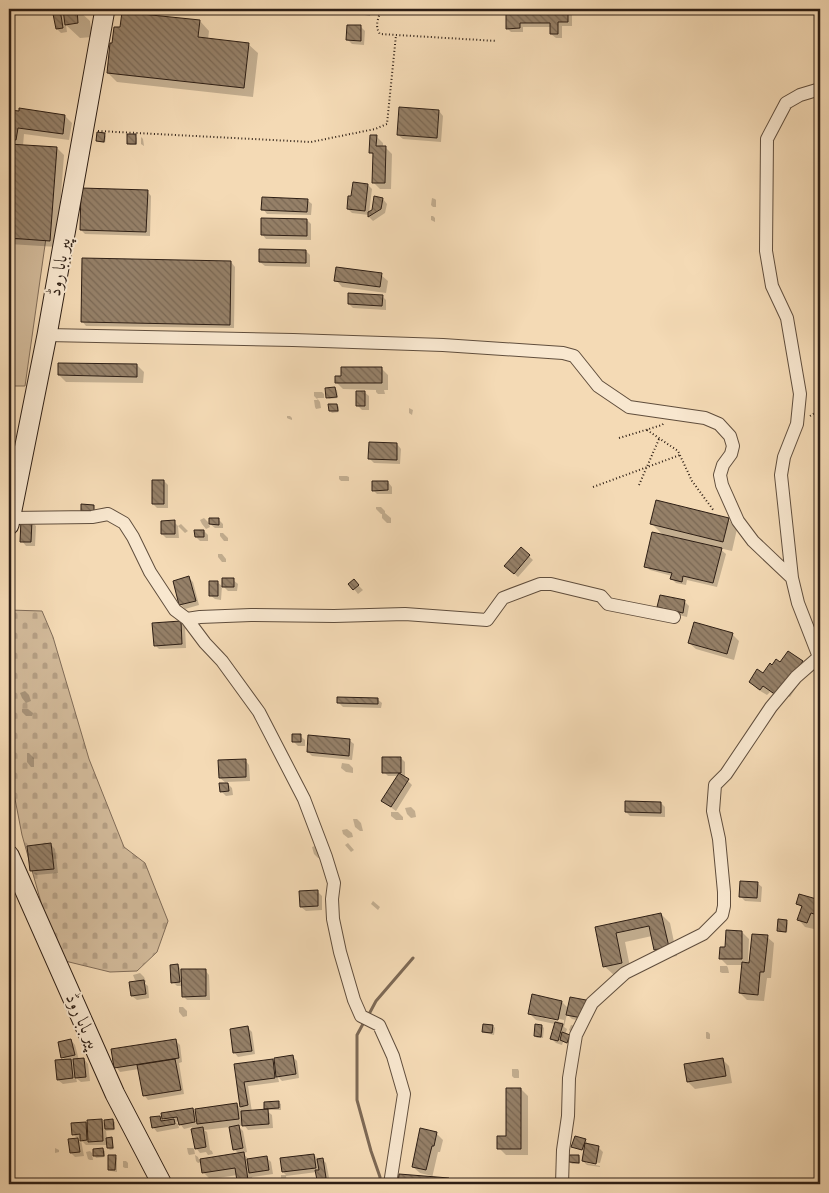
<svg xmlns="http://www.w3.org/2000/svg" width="829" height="1193" font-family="'IM FELL Great Primer',Amiri,serif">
<defs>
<pattern id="cemetery-stones" width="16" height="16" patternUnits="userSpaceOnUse" patternTransform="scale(1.25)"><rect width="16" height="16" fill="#d2ba9a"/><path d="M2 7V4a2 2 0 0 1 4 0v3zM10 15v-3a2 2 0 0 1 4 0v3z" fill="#b59f84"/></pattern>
<pattern id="building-back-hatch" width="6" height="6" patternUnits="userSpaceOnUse" patternTransform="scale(1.25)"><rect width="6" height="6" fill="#958068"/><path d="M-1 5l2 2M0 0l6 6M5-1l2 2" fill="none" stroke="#7a6854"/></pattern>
</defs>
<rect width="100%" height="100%" fill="#f4dab5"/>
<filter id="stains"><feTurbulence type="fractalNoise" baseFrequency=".004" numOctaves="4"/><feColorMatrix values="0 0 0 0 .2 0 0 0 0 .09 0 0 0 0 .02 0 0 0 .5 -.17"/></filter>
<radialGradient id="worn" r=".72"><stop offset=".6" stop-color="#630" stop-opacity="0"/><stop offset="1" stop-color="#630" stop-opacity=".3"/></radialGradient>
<path fill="url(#cemetery-stones)" stroke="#806c58" d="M9 610 42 611 53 637 89 759 124 847 145 863 168 921 157 952 137 971 110 972 65 961 48 927 22 835 9 768Z"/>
<path fill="#d2ba9a" stroke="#806c58" d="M46 238 25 386H9V239Z"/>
<path fill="#0003" fill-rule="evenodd" d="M54 9H77L90 21 92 37 80 38 66 25 67 32 61 33 57 29Z
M116 9H136L135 14 200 21 209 31 208 40 248 44 258 53 253 97 117 82 108 73 113 44 121 29 123 13 120 12Z
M350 9H371L370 16 354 13Z
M507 9H570L572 11V26H562V38H556L551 34V27H523V32H511L507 28Z
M361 27 365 31 364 45 352 44 348 40Z
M9 111 65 116 72 123 69 140 24 134 23 146 57 148 64 155 57 247 9 244V145H10Z
M439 111 443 116 441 142 403 139 398 135Z
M104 134 106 136 105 143 99 142 97 141Z
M135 136 137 138V145H130L128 143Z
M376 136 383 143V147H385L392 154 391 189H380L373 182 374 156 370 152Z
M141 137 143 139 144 146 141 144Z
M368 185 372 189 369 213 373 211 375 198 383 199 387 204 385 213 373 221 369 217V215L352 213 348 209Z
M147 191 151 196 150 236 85 234 81 230Z
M432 198 435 199 436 200V207H433L431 205Z
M307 200 312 204 311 215 267 214 263 209Z
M431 216H433L435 218V222L431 220Z
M307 220 311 224V240L266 239 262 234Z
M306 251 310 255V267L265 266 260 262Z
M231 262 235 267 234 328 86 326 82 321Z
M381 275 388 281 386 293 342 287 336 280Z
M382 296 386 300V310L353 308 349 304Z
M137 365 144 372 143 383 66 382 59 375Z
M382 369 388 375V390H384L385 394H378L376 392V390L343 389 336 382 342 377Z
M335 389 337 390 338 398 329 399 327 397Z
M314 392H322L324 394V398H317L320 402 321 408 316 409 315 407 314 400H318L314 396Z
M364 392 369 396V410H362L358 406Z
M337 405 339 407V412L332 413 330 411Z
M409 408 413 410 412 415 409 413Z
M287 416H290L292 418V420L289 419 287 418Z
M397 444 401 449 400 464 374 463 369 458Z
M339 476H347L349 477V481H341L339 479Z
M164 481 168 485V508H157L153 504Z
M388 482 392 487V494H377L373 490Z
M376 507H381L385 511V513L391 518V523H387L382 518V514H381L376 509Z
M204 518 208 522 210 527 206 529 202 524 200 520Z
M218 519 223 524V528H215L210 524Z
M728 519 737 529 732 551 719 548 726 554 717 587 687 580 686 585 676 583 672 579V576L650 570 645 566 664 536 652 524Z
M31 521 36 526 35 546H26L22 541Z
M174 522 178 526 181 524 188 531 185 533 178 526 179 538H166L162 534Z
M204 531 208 535V541H200L196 537Z
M220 533H223L228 538V541H224L220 536Z
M521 549 533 560 518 577 510 570Z
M218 554H222L226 559V562H222L218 557Z
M189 578 193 582 199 605 185 609 181 605Z
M233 580 238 584 237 591H228L223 586Z
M354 581 363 590 358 594 350 584Z
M217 582 222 586 221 600 215 599 210 595Z
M661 596 685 602 689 606 687 617 663 611 659 607Z
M180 622 185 627 186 648 159 649 155 645Z
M732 634 739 641 734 660 696 649 689 643Z
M802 662 809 668 790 697 787 695 783 701 770 692 767 695 757 689 751 682 764 675 772 667 781 664Z
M25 691 29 695 31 701 26 703 22 698 20 693Z
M377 699 382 703 381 708 343 707 338 702Z
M22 709H28L33 713 32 716H26L22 712Z
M300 736 305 740V746H298L293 741Z
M349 740 354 744 352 760 312 756 308 752Z
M27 753H29L34 758V767H31L27 762Z
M401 758 405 762V778L412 785 396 811 382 801 398 776H388L384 772Z
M245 760 249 765 250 781 226 782 232 788 233 795 226 796 221 791 227 784 220 778Z
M342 763 349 764 353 768V773L346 772 341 768Z
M661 803 665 807V817L630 816 626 812Z
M411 807 415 811 416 817 411 818 407 814 405 808Z
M391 812H398L403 817V820H396L391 816Z
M353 819H357L361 823 363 831H360L355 827Z
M347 829 352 833 353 837 348 838 343 834 342 830Z
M348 843 354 850 351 852 345 845Z
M51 845 55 849 58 873 36 875 31 871 29 847Z
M315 846 322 858H318L314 854 312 847Z
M757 883 762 887 761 902 745 901 741 897Z
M317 891 322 896V910L306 911 301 907Z
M800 895 820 901V920L817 919 814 929 805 927 799 920 802 908 798 904Z
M373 901 380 907 378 910 371 904Z
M661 914 670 923 677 956 664 958 655 949 652 936 625 942 631 972 614 975 604 966 596 928Z
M786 921 788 923 787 933 780 932 778 931Z
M742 932 749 939 748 961 750 962 767 937 774 943 771 978H767L764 1001 747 1000 740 993 743 965H727L720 958 727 948Z
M178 966 183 971 205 970 209 975 210 1000H187L183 996V986H177L173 982Z
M720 966H727L728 968 729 973H722L720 972Z
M140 973 144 977 146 982 144 983 148 986 149 998 137 1000 132 996 131 983 138 982 135 980 133 975Z
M585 1001 589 1005 586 1022 572 1019 567 1014 564 1027 567 1029 565 1035 571 1038 569 1044 563 1042 562 1045 556 1043 552 1039 555 1024 536 1020 529 1013 562 1002 569 1009ZM536 1014 564 1020V1023L536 1016Z
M179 1007H183L187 1011V1016L183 1017 179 1012Z
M484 1025 493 1026 495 1028 494 1035 485 1033 483 1031Z
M571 1025 576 1026 571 1032 569 1030Z
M536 1026H542L544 1028 543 1038H537L535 1036Z
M248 1028 252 1032 255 1054 238 1057 234 1052Z
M706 1032H708L710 1034V1039H707L706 1038Z
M71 1040 75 1045 79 1060 84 1059 88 1064 90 1081 81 1082 76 1078 77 1082 63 1084 58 1080 66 1060 62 1057Z
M175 1040 180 1045 182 1062 179 1063 184 1094 148 1100 144 1095 139 1069 120 1072 116 1067Z
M293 1057 297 1061 299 1078 282 1081 278 1077 279 1082 248 1086 252 1112 267 1111 272 1115 273 1128 248 1130 244 1125 238 1126 243 1131 247 1152 243 1153 249 1160 267 1158 271 1162 273 1174 252 1177 254 1184H242L238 1181V1175L210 1179 203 1172 202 1162 198 1163 196 1161 195 1155 198 1157 199 1160 239 1154 234 1149 230 1127 204 1130 207 1132 210 1150 212 1151 213 1154 208 1155 206 1152 200 1153 196 1148 192 1127 184 1129 180 1124 179 1121 176 1122 178 1124 179 1128 157 1132 153 1127 160 1117 164 1121 163 1114 192 1109 197 1113 237 1105 241 1109 235 1065 272 1060 276 1064Z
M722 1059 729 1066 732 1083 695 1089 688 1082 686 1065Z
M512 1069H518L519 1071V1078H514L512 1076Z
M521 1089 528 1096V1155H506L499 1148 508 1137Z
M279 1103 281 1104V1110H267L265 1108Z
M102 1121 106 1125 113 1121 115 1122V1130L106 1131 107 1139H111L113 1141 114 1149 110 1150 108 1148V1145H86L81 1140 84 1156 75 1157 71 1153 78 1139 81 1143V1138H77L73 1134 72 1124Z
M436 1133 443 1140 440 1152H438L432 1178 449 1179 454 1184H399L400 1175 432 1178V1176L420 1173 413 1167Z
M585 1140 587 1142 586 1145 598 1147 603 1152 600 1163 586 1161V1163L600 1166V1167L587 1165 583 1161 585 1151 574 1148 573 1146Z
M55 1148 59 1150V1152L55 1153Z
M187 1148H193L194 1149 195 1154 189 1155 188 1153Z
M103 1150 105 1151V1157L96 1158 95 1156Z
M90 1151 92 1153 93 1160H90L88 1159 86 1152Z
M314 1155 319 1160 322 1159 326 1163 330 1182 322 1184 318 1179 317 1172 286 1176 287 1184 281 1183V1175H286L283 1172Z
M115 1156 117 1158V1172L111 1171 109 1170Z
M579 1156 580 1158V1164H572L570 1162Z
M123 1161H126L128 1163V1168H125L123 1167Z"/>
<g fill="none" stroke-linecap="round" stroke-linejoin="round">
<path stroke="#7d6955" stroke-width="3" d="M368 1016 376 1001 413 958
M364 1022 357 1035V1100L371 1151 380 1177V1184"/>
</g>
<path fill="url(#building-back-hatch)" stroke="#2e1f15" d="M52 9H60L63 28 56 29Z
M63 9H77L78 23 65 25Z
M506 9H568V22H558V34H550V23H520V28L506 29Z
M122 12 200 20 198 37 249 43 244 88 107 73 110 43H112L114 27H120Z
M347 25H361V41L346 40Z
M399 107 439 110 437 138 397 135Z
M19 108 65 115 63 134 18 128 16 140 9 139V110L19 111Z
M97 132 105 133 104 142 96 141Z
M127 134H136V144H127Z
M370 135H377L376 146H386L385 183H372L373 153H369Z
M9 144 57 147 50 241 9 238Z
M353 182 368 184 365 211 347 209 348 196H351Z
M81 188 148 190 146 232 80 230Z
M374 196 383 198 381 209 368 217V212L372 210Z
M262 197 308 199 307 212 261 210Z
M261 218 307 219V236L261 235Z
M259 249 306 250V263L259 262Z
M82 258 231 261 230 325 81 322Z
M336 267 382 273 380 287 334 281Z
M348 293 383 295 382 306 348 304Z
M58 363 137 364V377L58 375Z
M341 367H382V383H335V376H341Z
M335 387 337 397 326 398 325 388Z
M356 391H365V406H356Z
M328 404H337L338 411H329Z
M369 442 397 443V460L368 459Z
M152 480H164V504H152Z
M372 481H388V490L372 491Z
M656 500 729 518 723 542 650 524Z
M81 504 94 505V511H81Z
M209 518H219V525L209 524Z
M21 520H32L31 542H20Z
M175 520V534H161V521Z
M194 530H204V537H195Z
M652 532 722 548 713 583 683 576 682 582 670 579 672 573 644 567Z
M521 547 530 555 514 574 504 566Z
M189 576 196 601 179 605 173 581Z
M222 578H234V587H222Z
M354 579 359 585 353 590 348 584Z
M209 581H218V596H209Z
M660 595 685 600 683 613 657 607Z
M181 621 182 644 154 646 152 623Z
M694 622 733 633 727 654 688 643Z
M788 651 803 661 782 692 776 695 763 686 760 690 749 682 757 669 763 673 770 663 772 665 776 659 780 662Z
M337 697 378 698V704L337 703Z
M292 734H301V742H292Z
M308 735 350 739 349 756 307 752Z
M382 757H401V773H382Z
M246 759V777L219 778 218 760Z
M399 773 409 779 391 807 381 801Z
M219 783H228L229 791 220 792Z
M625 801 661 802V813L625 812Z
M51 843 54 869 30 871 27 846Z
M740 881 758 882 757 898 739 897Z
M318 890V906L300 907 299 891Z
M799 894 820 900V916L811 913 807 923 797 920 802 906 796 904Z
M661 913 669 947 654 950 649 926 616 933 622 963 603 967 595 927Z
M778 919 787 920 786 932 777 931Z
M726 930 742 931V959H719L720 947H725Z
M752 934 768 935 764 972H760L758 995 739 993 742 962 749 963Z
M178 964 180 982 171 983 170 965Z
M181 969H206V996L182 997Z
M144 980 146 994 131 996 129 982Z
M532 994 562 1001 558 1020 528 1014Z
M570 997 586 1000 582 1018 566 1015Z
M555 1022 563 1024 558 1041 550 1039Z
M483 1024 493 1025 492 1033 482 1032Z
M535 1024 542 1025 541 1037 534 1036Z
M248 1026 252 1051 233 1053 230 1029Z
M562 1032 570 1035 567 1043 560 1040Z
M71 1039 75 1055 61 1058 58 1042Z
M176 1039 179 1058 114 1068 111 1049Z
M293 1055 296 1074 276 1077 274 1058Z
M84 1058 86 1077 75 1078 73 1059Z
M723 1058 726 1076 687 1082 684 1064Z
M71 1059 73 1078 57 1080 55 1060Z
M175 1059 181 1090 143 1096 137 1065Z
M273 1059 275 1078 244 1082 248 1105 240 1107 234 1064Z
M506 1088H521V1149H497V1136H506Z
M279 1101V1108L264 1109V1102Z
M237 1103 239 1119 197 1124 195 1109Z
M193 1108 195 1122 179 1125 177 1117 162 1119 161 1113Z
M268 1109 269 1124 242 1126 241 1111Z
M160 1116 161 1121 174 1119 175 1124 152 1128 150 1117Z
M102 1119 103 1141 88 1142 87 1120Z
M113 1119 114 1129H105L104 1120Z
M86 1122 87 1140 80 1141V1134L72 1135 71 1123Z
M239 1125 243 1148 233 1150 229 1127Z
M203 1127 206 1147 195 1149 191 1129Z
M420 1128 437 1132 434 1146H432L426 1170 412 1167Z
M575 1136 586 1139 582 1150 571 1147Z
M112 1137 113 1148H107L106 1138Z
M78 1138 80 1152 70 1153 68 1139Z
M585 1143 599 1146 596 1164 582 1161Z
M103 1148 104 1156H93V1149Z
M244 1152 248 1180 237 1181 235 1168 202 1173 200 1159Z
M314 1154 316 1168 282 1172 280 1158Z
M108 1155H116L115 1170H108Z
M569 1155H579V1163L569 1162Z
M267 1156 269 1170 249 1173 247 1159Z
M323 1158 326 1178 317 1180 315 1170H319L317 1159Z
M399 1174 449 1178V1184H398Z"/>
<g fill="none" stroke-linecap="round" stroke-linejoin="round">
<defs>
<path id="street" d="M47 335 293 340 443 345 563 353 574 356 598 386 629 407 705 418 719 424 730 436 733 446 731 454 723 465 720 475 722 485 738 521 753 541 792 578 798 603 819 657
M10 518 92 517 108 514 124 523 133 537 150 572 175 610 187 619 205 643 222 661 259 712 304 799 326 857 334 883 332 899 333 919 340 952 354 1000 361 1016 379 1025 393 1056 404 1094 390 1184
M792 578 781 475 784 457 797 424 800 394 787 318 772 286 766 251 767 139 786 103 800 95 820 89
M187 619 200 617 251 615 334 616 405 614 487 620 503 598 540 584H551L601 596 608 604 674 617
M562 1184 563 1150 568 1116 569 1078 576 1035 592 1003 625 973 703 934 722 915 724 906V892L719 839 713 811 715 785 726 774 771 707 796 677 820 656"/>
<path id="secondary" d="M9 525 47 335 105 9
M9 855 115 1094 162 1184"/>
</defs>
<use href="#street" stroke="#604e3d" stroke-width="14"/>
<use href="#secondary" stroke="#2e1f15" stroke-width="21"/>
<path stroke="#2e1f15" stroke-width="2" stroke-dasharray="1 2.5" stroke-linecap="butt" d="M381 9C379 17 374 26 380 34L497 41
M98 131 311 142 375 129 387 124 396 35
M810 416 820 410
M647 430 678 451 692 481 714 511
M619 438 662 425 664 423
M639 485 659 439
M593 487 680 455"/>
<use href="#street" stroke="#f8e7cf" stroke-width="12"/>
<use href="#secondary" stroke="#f8e7cf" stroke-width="19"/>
</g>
<g text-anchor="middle" stroke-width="4" stroke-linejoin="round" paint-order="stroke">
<g font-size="18" fill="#2e1f15" stroke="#f8e7cf">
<text transform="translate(59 267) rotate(-80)" y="6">پیر بابا روڈ</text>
<text transform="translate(83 1021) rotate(66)" y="6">پیر بابا روڈ</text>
</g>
</g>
<rect width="829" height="1193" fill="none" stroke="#f4dab5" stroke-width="30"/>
<rect x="10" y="10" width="809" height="1173" fill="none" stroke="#2e1f15" stroke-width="2.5"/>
<rect x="15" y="15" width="799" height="1163" fill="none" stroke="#2e1f15"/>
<rect width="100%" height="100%" filter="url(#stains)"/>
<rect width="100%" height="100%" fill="url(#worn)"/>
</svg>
